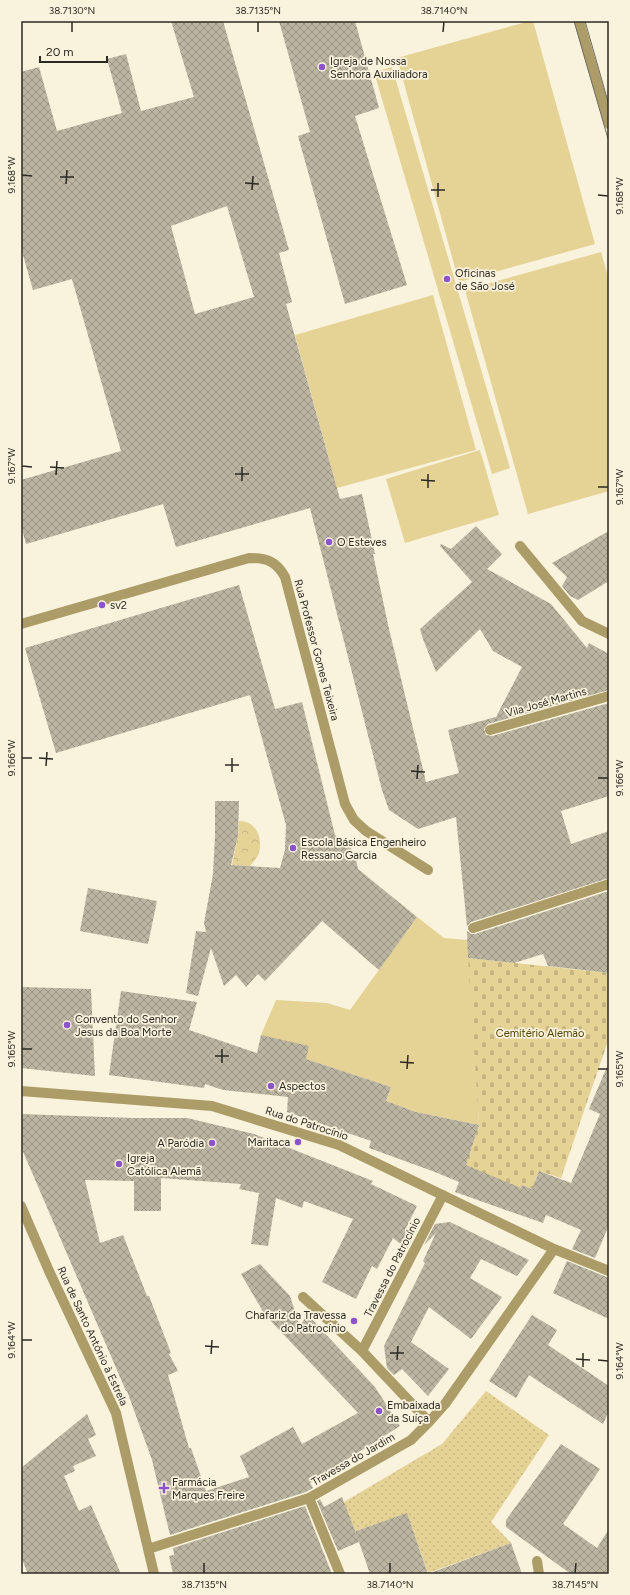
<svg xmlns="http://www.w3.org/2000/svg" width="630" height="1595" font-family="Figtree,sans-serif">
<defs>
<pattern id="cemetery-stones" width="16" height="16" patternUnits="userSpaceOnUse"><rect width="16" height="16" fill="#e5d295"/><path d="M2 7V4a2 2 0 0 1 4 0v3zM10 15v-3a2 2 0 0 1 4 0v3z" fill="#c5b480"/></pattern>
<pattern id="park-crowns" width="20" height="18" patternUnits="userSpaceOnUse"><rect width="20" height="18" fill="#e5d295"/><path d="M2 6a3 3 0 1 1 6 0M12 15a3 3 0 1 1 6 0" fill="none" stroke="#c5b480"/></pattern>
<pattern id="garden-dots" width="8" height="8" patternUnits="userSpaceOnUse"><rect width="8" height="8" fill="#e5d295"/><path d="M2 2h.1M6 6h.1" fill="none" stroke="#c5b480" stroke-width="1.8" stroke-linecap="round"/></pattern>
<pattern id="building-cross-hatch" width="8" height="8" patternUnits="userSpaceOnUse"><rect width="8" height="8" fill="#bbb5a1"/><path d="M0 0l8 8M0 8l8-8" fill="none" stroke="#989383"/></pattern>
</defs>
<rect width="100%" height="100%" fill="#f9f2dd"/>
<path fill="#e5d295" d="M530 21H533L595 244 459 282 397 58Z
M392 67 510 468 492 474 374 72Z
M601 252 609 280V491L528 514 465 290Z
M433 295 476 450 337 488 295 335Z
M480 450 499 515 405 543 386 479Z
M417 917 444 938 468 940 479 1125 416 1112 386 1101 391 1087 306 1059 261 1035 276 1000 327 1003 350 1010Z"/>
<path fill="url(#cemetery-stones)" d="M468 958 609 973V1038L561 1178 539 1171 535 1180 543 1193 522 1185 512 1212 482 1201 466 1165 479 1125Z"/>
<path fill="url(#park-crowns)" d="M239 821C256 821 263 837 259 853 258 857 253 862 250 866L232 865 238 836Z"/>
<path fill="url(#garden-dots)" d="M486 1391 549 1435 491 1522 511 1543 428 1573 407 1514 355 1531 344 1502 442 1444Z"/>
<path fill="url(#building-cross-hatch)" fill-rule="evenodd" d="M171 21H223L289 250 279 253 292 302 286 304 340 499 362 494 375 554H373L389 629 426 782 459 773 448 730 496 717 522 667 493 651 480 629 436 672 423 639 420 629 472 582 440 546 441 544 451 549 476 526 502 554 487 569 551 604 587 648 589 643 609 654V690L488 724 484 729 486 735 492 736 609 703V796L561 811 571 844 609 831V878L471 922 467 926 456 817 418 829 389 810 382 790 310 508 176 547 163 504 26 544 21 525V480L121 451 72 279 33 290 21 248V72L39 67 57 131 122 113 107 59 126 54 141 111 194 97ZM227 206 254 297 195 314 171 226Z
M279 21H355L379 108 355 116 407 285 345 304 298 136 310 132Z
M609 531V581L578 600 570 596 562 586 567 577 552 563Z
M239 585 275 709 302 702 335 835 346 842 355 854 358 869 417 917 379 970 322 921 265 981 258 974 246 987 236 975 224 986 211 948 198 996 186 993 196 931 206 932 204 923 213 874 215 836V801H239L238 836 231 865 280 868 285 850 286 825 250 695 56 753 25 648Z
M88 888 157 901 148 944 80 931Z
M609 891V973L548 966 543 954 514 963 468 958 467 931 471 934H475Z
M21 987 91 989 95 1076 21 1068Z
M121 991 197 1002 189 1030 257 1053 261 1035 309 1046 306 1059 391 1087 386 1101 416 1112 479 1125 466 1165 521 1188 522 1185 532 1189 539 1171 571 1183 600 1114 589 1109 609 1062V1225L595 1258 572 1249 581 1230 546 1215 543 1223 455 1192 459 1182 435 1172 369 1148 371 1141 287 1112 288 1097 223 1090 205 1084 204 1088 109 1075Z
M21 1114 133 1118H187L254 1134 373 1181 371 1184 417 1206 406 1228 419 1226 407 1249 393 1238 377 1269 372 1266 356 1299 322 1282 353 1219 304 1201 302 1208 276 1198 268 1246 251 1244 259 1193 239 1189 241 1184 161 1178V1211H134V1181L85 1180 100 1243 123 1235 147 1296H149L171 1353 169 1354 178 1371 168 1375 189 1448H191L206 1491 249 1477 240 1456 293 1427 302 1444 358 1413 265 1315 241 1274 260 1264 290 1296 300 1327 307 1314 375 1387 400 1426 310 1483 313 1488 306 1492 170 1535 152 1460 127 1391H126L21 1147Z
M450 1222 529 1260 517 1276 481 1259 470 1278 502 1297 471 1339 429 1307 411 1342 449 1369 428 1396 402 1369 394 1375 387 1368 384 1346 425 1263 423 1261 436 1233 424 1245 435 1224Z
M567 1261 609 1278V1319L553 1293Z
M532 1315 557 1330 548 1345 609 1386V1411L603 1424 529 1375 516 1398 489 1381Z
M87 1414 96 1435 88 1439 96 1456 73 1466 75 1471 64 1476 79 1511 91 1505 121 1574H28L21 1557V1468Z
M561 1444 600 1469 563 1524 597 1548 609 1529V1574H571L506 1527V1520Z
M342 1497 356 1533V1531L407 1513 428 1574H370L359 1542 338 1551 317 1501 320 1499 324 1507Z
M305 1506 332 1574H173L169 1556 174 1555 173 1548Z
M511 1543 522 1574H433V1572Z"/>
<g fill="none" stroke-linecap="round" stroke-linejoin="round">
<path stroke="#ac9c67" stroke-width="10" d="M579 21 609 124
M520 546 582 621 609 634
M21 624 249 558C267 558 276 561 285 577L345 804 354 820 366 831 428 870
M490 730 609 696
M473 928 609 884
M21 1091 212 1106 339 1145 554 1249 609 1271
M21 1206 49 1271 116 1413 154 1574
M303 1297 362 1351
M429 1422 362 1351 443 1195
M309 1498 340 1574
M148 1549 309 1498 411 1440 429 1422 445 1404 554 1249
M537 1561 539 1574"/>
<path stroke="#6e6b5e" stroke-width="1" d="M574 21 609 142
M585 21 609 105"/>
</g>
<path fill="none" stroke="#2c2a22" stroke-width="1.5" d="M72 32V22M258 32V22M443 32 444 22M22 175 32 176M60 177H74M245 183 259 184M66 184 67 170M252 190 253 176M431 190H445M598 195 608 196M438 197V183M22 466 32 467M50 467 64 468M235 474H249M56 475 57 461M421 480 435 481M242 481V467M598 487H608M428 488V474M22 758H32M39 758 53 759M225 765H239M46 766 47 752M411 771 425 772M232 772V758M598 778H608M417 779 418 765M22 1049H32M215 1056H229M400 1062 414 1063M222 1063V1049M407 1069 408 1055M598 1069H608M22 1340H32M205 1346 219 1347M390 1353H404M211 1354 212 1340M576 1359 590 1360M397 1360 398 1346M598 1360 608 1361M583 1367V1353M204 1573V1563M390 1573V1563M575 1573 576 1563"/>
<g fill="#8c54cb" stroke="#f9f2dd" stroke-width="1.5">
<circle cx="322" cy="67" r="4"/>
<circle cx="447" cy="279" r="4"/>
<circle cx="329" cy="542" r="4"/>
<circle cx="102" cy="605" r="4"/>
<circle cx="293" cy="848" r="4"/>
<circle cx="67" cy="1025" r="4"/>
<circle cx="271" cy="1086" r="4"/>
<circle cx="298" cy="1142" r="4"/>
<circle cx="212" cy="1143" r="4"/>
<circle cx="119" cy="1164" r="4"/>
<circle cx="354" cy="1321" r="4"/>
<circle cx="379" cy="1411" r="4"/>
<path d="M162 1482h4v4h4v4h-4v4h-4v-4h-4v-4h4z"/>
</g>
<g text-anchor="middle" stroke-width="3.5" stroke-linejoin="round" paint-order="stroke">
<g font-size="11" fill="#2c2a22" stroke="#f9f2dd" text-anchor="start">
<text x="330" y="65">Igreja de Nossa<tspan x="330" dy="13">Senhora Auxiliadora</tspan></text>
<text x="455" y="277">Oficinas<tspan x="455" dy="13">de São José</tspan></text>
<text x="337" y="546">O Esteves</text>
<text x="110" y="609">sv2</text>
<text x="301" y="846">Escola Básica Engenheiro<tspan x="301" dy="13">Ressano Garcia</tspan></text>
<text x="75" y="1023">Convento do Senhor<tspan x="75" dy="13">Jesus da Boa Morte</tspan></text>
<text x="279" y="1090">Aspectos</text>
<text x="290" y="1146" text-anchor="end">Maritaca</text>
<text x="204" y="1147" text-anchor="end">A Paródia</text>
<text x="127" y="1162">Igreja<tspan x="127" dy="13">Católica Alemã</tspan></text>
<text x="346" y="1319" text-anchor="end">Chafariz da Travessa<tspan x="346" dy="13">do Patrocínio</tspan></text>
<text x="387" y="1409">Embaixada<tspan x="387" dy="13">da Suíça</tspan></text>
<text x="172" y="1486">Farmácia<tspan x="172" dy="13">Marques Freire</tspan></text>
</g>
<g font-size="11" fill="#2c2a22" stroke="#f9f2dd">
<text transform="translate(317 650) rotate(75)" y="4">Rua Professor Gomes Teixeira</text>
<text transform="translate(546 702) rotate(-16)" y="4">Vila José Martins</text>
<text transform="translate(307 1123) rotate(18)" y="4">Rua do Patrocínio</text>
<text transform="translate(392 1267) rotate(-63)" y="4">Travessa do Patrocínio</text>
<text transform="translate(93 1336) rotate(65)" y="4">Rua de Santo António à Estrela</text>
<text transform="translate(353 1459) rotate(-30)" y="4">Travessa do Jardim</text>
</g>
<g font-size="11" fill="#524200" stroke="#f9f2dd">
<text x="540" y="1037">Cemitério Alemão</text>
</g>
</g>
<rect width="630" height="1595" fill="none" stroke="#f9f2dd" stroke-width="44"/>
<path d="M40 56v6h67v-6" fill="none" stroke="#2c2a22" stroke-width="2"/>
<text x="46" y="56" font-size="12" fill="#2c2a22" stroke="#f9f2dd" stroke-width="3" paint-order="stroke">20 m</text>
<rect x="22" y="22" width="586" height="1551" fill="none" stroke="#2c2a22" stroke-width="1.5"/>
<g font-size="10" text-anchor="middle" fill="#2c2a22">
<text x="72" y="14">38.7130°N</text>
<text x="258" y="14">38.7135°N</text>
<text x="444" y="14">38.7140°N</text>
<text transform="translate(11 175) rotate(-90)" y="4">9.168°W</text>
<text transform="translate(619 196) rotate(-90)" y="4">9.168°W</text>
<text transform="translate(11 466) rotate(-90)" y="4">9.167°W</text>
<text transform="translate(619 487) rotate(-90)" y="4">9.167°W</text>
<text transform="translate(11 758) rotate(-90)" y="4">9.166°W</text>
<text transform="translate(619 778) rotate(-90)" y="4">9.166°W</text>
<text transform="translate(11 1049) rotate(-90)" y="4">9.165°W</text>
<text transform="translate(619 1069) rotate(-90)" y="4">9.165°W</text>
<text transform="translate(11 1340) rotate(-90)" y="4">9.164°W</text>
<text transform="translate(619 1361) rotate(-90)" y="4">9.164°W</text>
<text x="204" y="1588">38.7135°N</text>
<text x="390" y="1588">38.7140°N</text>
<text x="575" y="1588">38.7145°N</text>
</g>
</svg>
